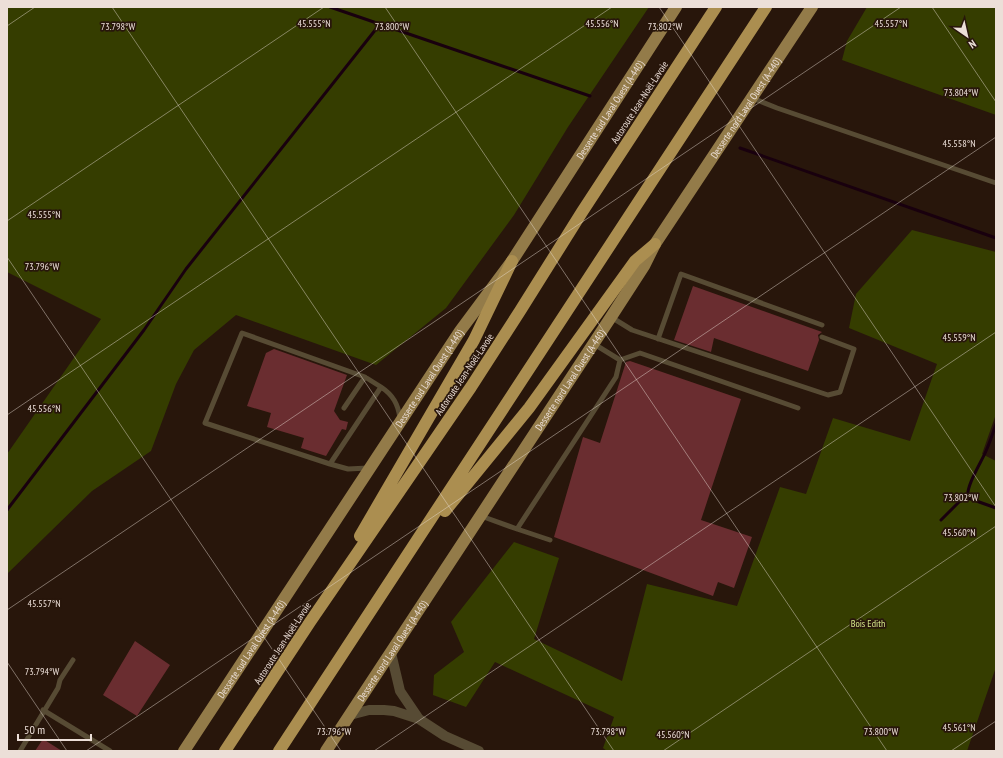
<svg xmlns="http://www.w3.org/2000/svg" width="1003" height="758" font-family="'PT Sans Narrow',sans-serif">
<rect width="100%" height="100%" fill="#28160b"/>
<path fill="#353d00" d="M7 7H649L568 127 514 215 446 308 376 365 236 315 194 350 176 384 151 451 92 491 7 574V454L101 319 7 272Z
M867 7H996V115L842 60 847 41Z
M912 230 996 252V414L982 454 996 461V667L967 751H607L603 748 614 717 495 662 466 707 433 695 434 675 464 652 451 622 514 542 559 558 534 639 622 681 647 584 737 606 780 487 806 494 833 418 910 441 937 364 849 328 856 294Z"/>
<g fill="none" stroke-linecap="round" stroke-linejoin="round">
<path stroke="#19000e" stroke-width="3" d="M330 7 590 96
M740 148 996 238
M996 424C993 433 990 442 986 451 982 461 965 487 968 498L996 508
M7 510 144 330 186 269 380 24
M941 520 959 502 968 498"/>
</g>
<path fill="#6a2d30" d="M693 286 822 332 818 335 819 340 808 371 714 338 711 352 674 340Z
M274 349 347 375 334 411 340 420 348 422 346 430 342 429 326 456 301 448 304 438 267 427 271 413 247 406 266 353Z
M630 361 741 399 701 520 752 537 734 588 718 582 713 596 554 537 583 437 600 443 626 362Z
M135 641 170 665 137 716 103 695Z
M43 739 62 751H35Z"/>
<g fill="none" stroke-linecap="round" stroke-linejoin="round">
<path stroke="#574b34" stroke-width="5" d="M752 98 777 108 996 183
M611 317 632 330 828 395 840 392 854 349 822 337
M658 339 681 274 822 325
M620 360 640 353 798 408
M344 408 365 377 381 387
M330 464 205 423 242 333 365 377
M368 468 348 469 330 464 381 387C393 395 398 404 400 418
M481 516 517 529 616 377 620 360 594 344
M517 529 550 540
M43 710 110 751
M20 751 58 688 60 680 73 660"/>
<path stroke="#574b34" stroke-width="10" d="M391 653 400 691 419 719
M350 715 369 710H384L394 711 419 719 445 736 479 751"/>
<g stroke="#937b49" stroke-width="12">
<path id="s1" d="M184 751 460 331 512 261 676 7"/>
<path id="s2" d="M326 751 611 317 644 266 655 244 812 7"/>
</g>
<path stroke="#ab8e50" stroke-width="12" d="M445 511 529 408 635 261 655 244
M360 536 474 340 512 261
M225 751 310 622 471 387 520 311 582 212 716 7
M279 751 766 7"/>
</g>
<path fill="none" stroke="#ecdfd8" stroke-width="1" stroke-opacity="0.45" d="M112 7 614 751M385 7 887 751M659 7 996 507M932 7 996 102M7 26 35 7M7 221 324 7M7 257 341 751M7 415 612 7M7 610 901 7M7 662 67 751M86 751 996 137M374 751 996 332M663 751 996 526M951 751 996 721"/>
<g text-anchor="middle" stroke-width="3.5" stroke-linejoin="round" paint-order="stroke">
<g font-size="10" fill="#ecdfd8" stroke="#28160b">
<text transform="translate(639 102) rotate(-57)" y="4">Autoroute Jean-Noël-Lavoie</text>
<text dy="4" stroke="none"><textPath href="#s2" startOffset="768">Desserte nord Laval Ouest (A-440)</textPath></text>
<text dy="4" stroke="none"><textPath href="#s1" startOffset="770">Desserte sud Laval Ouest (A-440)</textPath></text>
<text transform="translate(464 374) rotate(-56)" y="4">Autoroute Jean-Noël-Lavoie</text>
<text dy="4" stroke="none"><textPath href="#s1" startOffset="446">Desserte sud Laval Ouest (A-440)</textPath></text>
<text dy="4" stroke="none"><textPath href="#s2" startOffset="444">Desserte nord Laval Ouest (A-440)</textPath></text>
<text transform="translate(282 643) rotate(-57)" y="4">Autoroute Jean-Noël-Lavoie</text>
<text dy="4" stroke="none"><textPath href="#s1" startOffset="122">Desserte sud Laval Ouest (A-440)</textPath></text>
<text dy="4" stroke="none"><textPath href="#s2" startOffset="120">Desserte nord Laval Ouest (A-440)</textPath></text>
</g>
<g font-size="10" fill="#d1e387" stroke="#28160b">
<text x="868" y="627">Bois Edith</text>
</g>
</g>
<g font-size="10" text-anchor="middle" fill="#ecdfd8" stroke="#28160b" stroke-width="3.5" stroke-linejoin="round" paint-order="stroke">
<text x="314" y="27">45.555°N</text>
<text x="602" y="27">45.556°N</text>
<text x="891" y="27">45.557°N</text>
<text x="118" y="30">73.798°W</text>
<text x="665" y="30">73.802°W</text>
<text x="392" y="30">73.800°W</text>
<text x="961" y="96">73.804°W</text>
<text x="959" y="147">45.558°N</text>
<text x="44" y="218">45.555°N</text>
<text x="42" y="270">73.796°W</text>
<text x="959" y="341">45.559°N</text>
<text x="44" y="412">45.556°N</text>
<text x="961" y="501">73.802°W</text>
<text x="959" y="536">45.560°N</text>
<text x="44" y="607">45.557°N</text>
<text x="42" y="675">73.794°W</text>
<text x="959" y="731">45.561°N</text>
<text x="334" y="735">73.796°W</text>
<text x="608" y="735">73.798°W</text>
<text x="881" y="735">73.800°W</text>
<text x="673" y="738">45.560°N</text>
</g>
<rect width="1003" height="758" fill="none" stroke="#ecdfd8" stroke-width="16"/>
<g transform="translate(967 36) rotate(146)" stroke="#28160b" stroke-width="3" paint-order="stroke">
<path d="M0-3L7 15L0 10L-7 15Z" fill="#ecdfd8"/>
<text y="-6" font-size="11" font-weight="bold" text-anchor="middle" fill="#ecdfd8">N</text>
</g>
<path d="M18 734v6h73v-6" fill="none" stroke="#ecdfd8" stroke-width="2"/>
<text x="24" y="734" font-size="12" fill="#ecdfd8" stroke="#28160b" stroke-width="3" paint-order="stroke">50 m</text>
</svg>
